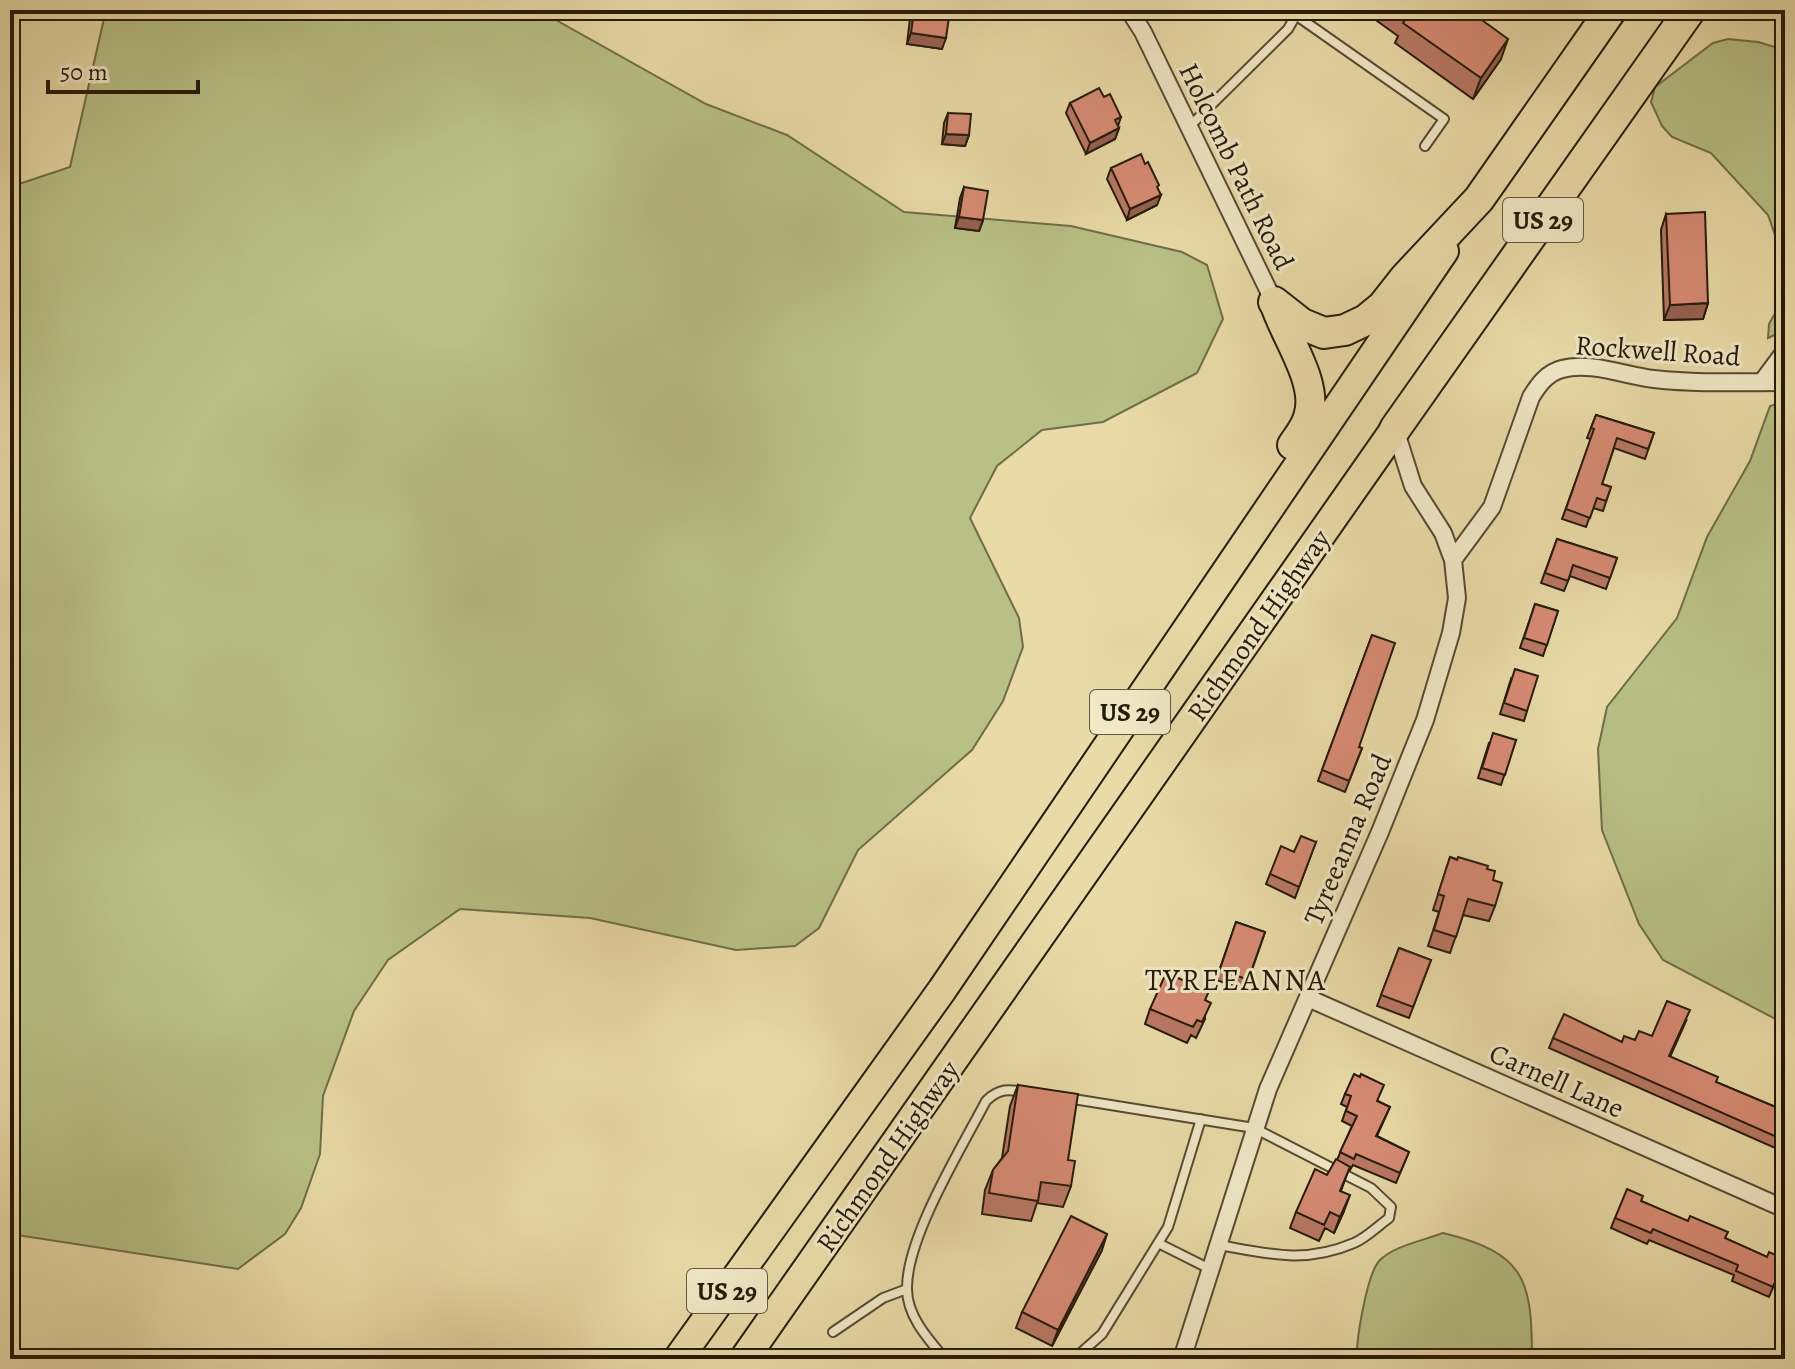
<svg xmlns="http://www.w3.org/2000/svg" width="1795" height="1369" font-family="Alegreya,serif">
<rect width="100%" height="100%" fill="#e9dba8"/>
<filter id="stains"><feTurbulence type="fractalNoise" baseFrequency=".0025" numOctaves="4"/><feColorMatrix values="0 0 0 0 .2 0 0 0 0 .09 0 0 0 0 .02 0 0 0 .5 -.17"/></filter>
<radialGradient id="worn" r=".72"><stop offset=".6" stop-color="#630" stop-opacity="0"/><stop offset="1" stop-color="#630" stop-opacity=".3"/></radialGradient>
<path fill="#b8c086" stroke="#6f6d49" stroke-width="2" d="M106 10H538L706 104 787 135 904 212 1071 226 1182 252 1207 265 1223 319 1197 373 1103 422 1042 430 997 466 970 518 1019 618 1023 647 1003 701 972 750 858 850 819 928 795 946 736 950 590 918 460 909 388 960 354 1011 323 1096 320 1154 301 1208 285 1234 238 1269 10 1234V184L16 185 70 167Z
M1728 39 1758 42 1785 50V330L1768 338 1769 324 1784 297 1782 255 1768 215 1711 153 1672 137 1662 126 1651 102 1655 87 1713 43Z
M1785 402V1024L1663 960 1639 924 1602 830 1598 749 1607 707 1677 618 1707 537 1750 461 1770 406Z
M1443 1233C1525 1253 1532 1279 1532 1359H1357C1356 1339 1367 1275 1379 1261 1393 1246 1425 1240 1443 1233Z"/>
<g fill="none" stroke-linecap="round" stroke-linejoin="round">
<defs>
<path id="service" d="M1297 16 1444 119 1425 146
M1189 127 1288 29 1299 10
M1067 1098 1254 1128 1371 1188 1391 1207 1389 1218C1378 1226 1366 1238 1354 1243 1305 1264 1269 1254 1219 1245
M1158 1243 1210 1269
M833 1332 883 1298 907 1289
M945 1359C928 1339 907 1316 907 1289 906 1238 962 1147 986 1101 999 1088 1009 1089 1026 1092
M1074 1359 1102 1334 1168 1227 1201 1119"/>
<path id="minor" d="M1129 10 1143 32 1274 302
M1762 382 1785 351
M1453 560 1492 507 1531 397C1539 384 1547 373 1562 369 1590 361 1626 376 1654 379 1698 384 1741 382 1785 382
M1308 998 1785 1209
M1182 1359 1268 1089 1380 832 1425 720 1451 633 1457 598 1453 560 1443 533 1413 486 1395 429"/>
<path id="trunk" d="M1274 302C1284 336 1320 383 1308 417 1305 428 1298 436 1292 445
M678 1359 942 990 1444 251
M744 1359 1395 429"/>
<path id="motorway" d="M1274 302 1302 324 1324 333 1345 330 1366 320 1383 306 1405 278 1479 199 1611 10
M1395 429 1690 10"/>
</defs>
<use href="#service" stroke="#574a33" stroke-width="12"/>
<use href="#minor" stroke="#574a33" stroke-width="20"/>
<use href="#trunk" stroke="#261a0c" stroke-width="32"/>
<use href="#motorway" stroke="#261a0c" stroke-width="34"/>
<use href="#service" stroke="#f1e8c6" stroke-width="8"/>
<use href="#minor" stroke="#f1e8c6" stroke-width="16"/>
<use href="#trunk" stroke="#e9dba8" stroke-width="28"/>
<use href="#motorway" stroke="#e9dba8" stroke-width="30"/>
</g>
<path fill="#b97864" stroke="#261a0c" stroke-width="2" d="M911 10H950L942 49 907 44Z
M1381 10H1468L1501 59 1473 99 1395 43 1398 36 1377 21Z
M1070 103 1121 117 1118 126 1119 128 1115 139 1086 154 1066 113Z
M948 113 969 135 965 146 942 144 944 123Z
M1111 168 1158 189 1157 205 1127 220 1107 179Z
M964 187 983 220 979 231 955 228 960 198Z
M1666 214 1708 303 1703 319 1664 320 1661 230Z
M1596 415 1654 433 1645 459 1614 448 1602 484 1611 487 1603 511 1593 508 1586 527 1562 519 1591 439 1587 438Z
M1557 539 1617 558 1606 589 1570 576 1564 591 1541 583Z
M1535 604 1558 611 1543 656 1520 648Z
M1372 635 1359 747 1362 748 1345 792 1318 781Z
M1511 679 1527 711 1524 721 1500 714Z
M1516 740 1501 785 1478 778 1489 743Z
M1316 842 1295 898 1266 884 1270 874 1294 852Z
M1450 857 1487 869 1493 880 1495 906 1489 921 1463 915 1450 953 1428 946 1439 912 1433 910Z
M1236 922 1265 932 1245 990 1216 980Z
M1399 948 1431 960 1409 1018 1377 1006Z
M1205 1001V1019L1196 1038 1191 1035 1187 1043 1145 1024 1150 1009Z
M1686 1021 1670 1057 1716 1082 1785 1111V1125L1775 1148 1549 1048 1553 1038 1622 1042 1652 1036Z
M1018 1085 1068 1160 1071 1186 1063 1207 1037 1203 1031 1221 982 1214 985 1190 993 1170 1002 1158 1010 1106Z
M1345 1094 1378 1101 1390 1107 1377 1136 1409 1152 1396 1183 1353 1165 1350 1170 1349 1169 1341 1191 1344 1211 1334 1233 1325 1228 1319 1241 1290 1228 1296 1212 1327 1175 1337 1160 1352 1126 1342 1121 1347 1107 1341 1104Z
M1641 1201 1767 1257 1785 1259 1769 1297 1732 1281 1734 1275 1649 1240 1647 1244 1611 1228 1615 1218Z
M1102 1250 1052 1346 1016 1328 1022 1312Z"/>
<path fill="#966151" stroke="#261a0c" stroke-width="2" d="M911 33 946 38 942 49 907 44Z
M1508 39 1501 59 1473 99 1481 78Z
M1119 128 1115 139 1086 154 1090 143Z
M946 134 969 135 965 146 942 144Z
M1161 195 1157 205 1127 220 1130 209Z
M959 217 983 220 979 231 955 228Z
M1708 303 1703 319 1664 320 1670 305Z
M1350 1195 1344 1211 1334 1233 1340 1217Z
M1107 1234 1102 1250 1052 1346 1058 1330Z"/>
<path fill="#d78b74" stroke="#261a0c" stroke-width="2" d="M914 10H950L946 38 911 33Z
M1398 10H1468L1508 39 1481 78 1403 23 1407 16Z
M1099 88 1104 97 1110 94 1121 117 1115 120 1119 128 1090 143 1070 103Z
M948 113 971 114 969 135 946 134Z
M1141 154 1145 164 1148 162 1159 185 1157 187 1161 195 1130 209 1111 168Z
M964 187 988 191 983 220 959 217Z
M1705 212 1708 303 1670 305 1666 214Z
M1596 415 1654 433 1648 449 1617 438 1602 484 1611 487 1606 501 1597 498 1590 518 1566 509 1594 429 1591 428Z
M1557 539 1617 558 1610 578 1573 565 1568 581 1545 573Z
M1535 604 1558 611 1547 645 1524 638Z
M1372 635 1395 643 1359 747 1362 748 1349 781 1322 770Z
M1515 669 1538 676 1527 711 1504 703Z
M1493 733 1516 740 1505 775 1482 768Z
M1301 836 1316 842 1299 887 1270 874 1281 846 1294 852Z
M1450 857 1457 860 1458 857 1488 866 1487 869 1495 871 1493 880 1502 883 1495 906 1468 899 1456 937 1434 930 1444 896 1438 894Z
M1236 922 1265 932 1248 980 1220 969Z
M1399 948 1431 960 1413 1007 1381 995Z
M1166 973 1209 991 1205 1000 1211 1003 1202 1022 1197 1020 1193 1027 1150 1009Z
M1667 1001 1690 1010 1669 1056 1718 1077 1716 1082 1785 1111V1123L1779 1138 1553 1038 1564 1014 1622 1042 1624 1036 1635 1040 1639 1031 1652 1036Z
M1354 1074 1360 1077 1361 1074 1384 1085 1377 1101 1390 1107 1376 1136 1409 1152 1400 1173 1356 1154 1354 1159 1340 1152 1357 1116 1346 1111 1351 1096 1345 1094Z
M1018 1085 1078 1094 1068 1160 1075 1161 1071 1186 1041 1182 1038 1201 989 1193 993 1170 1008 1151Z
M1336 1159 1350 1167 1340 1191 1350 1195 1340 1217 1330 1212 1324 1225 1296 1212 1315 1169 1327 1175Z
M1627 1189 1643 1196 1641 1201 1688 1221 1690 1216 1728 1232 1725 1238 1767 1257 1769 1252 1785 1259 1773 1287 1736 1271 1738 1265 1653 1229 1651 1233 1615 1218Z
M1071 1216 1107 1234 1058 1330 1022 1312Z"/>
<g text-anchor="middle" stroke-width="6" stroke-linejoin="round" paint-order="stroke">
<g fill="#f1e8c6" stroke="#635844" stroke-width="2">
<rect x="1503" y="198" width="80" height="44" rx="6"/>
<rect x="1090" y="690" width="80" height="44" rx="6"/>
<rect x="687" y="1269" width="80" height="44" rx="6"/>
</g>
<g font-size="26" font-weight="bold" fill="#261a0c">
<text x="1543" y="229">US 29</text>
<text x="1130" y="721">US 29</text>
<text x="727" y="1300">US 29</text>
</g>
<g font-size="28" fill="#261a0c" stroke="#f1e8c6">
<text transform="translate(1237 166) rotate(64)" y="10">Holcomb Path Road</text>
<text transform="translate(1658 350) rotate(4)" y="10">Rockwell Road</text>
<text transform="translate(1258 625) rotate(-55)" y="10">Richmond Highway</text>
<text transform="translate(1347 839) rotate(-67)" y="10">Tyreeanna Road</text>
<text transform="translate(1557 1080) rotate(24)" y="10">Carnell Lane</text>
<text transform="translate(887 1156) rotate(-55)" y="10">Richmond Highway</text>
</g>
<g font-size="30" letter-spacing="2" fill="#261a0c" stroke="#f1e8c6">
<text x="1236" y="990">TYREEANNA</text>
</g>
</g>
<rect width="1795" height="1369" fill="none" stroke="#e9dba8" stroke-width="40"/>
<rect x="12" y="12" width="1771" height="1345" fill="none" stroke="#261a0c" stroke-width="4"/>
<rect x="20" y="20" width="1755" height="1329" fill="none" stroke="#261a0c" stroke-width="2"/>
<path d="M48 80v12h150v-12" fill="none" stroke="#261a0c" stroke-width="4"/>
<text x="60" y="80" font-size="24" fill="#261a0c" stroke="#f1e8c6" stroke-width="6" paint-order="stroke">50 m</text>
<rect width="100%" height="100%" filter="url(#stains)"/>
<rect width="100%" height="100%" fill="url(#worn)"/>
</svg>
